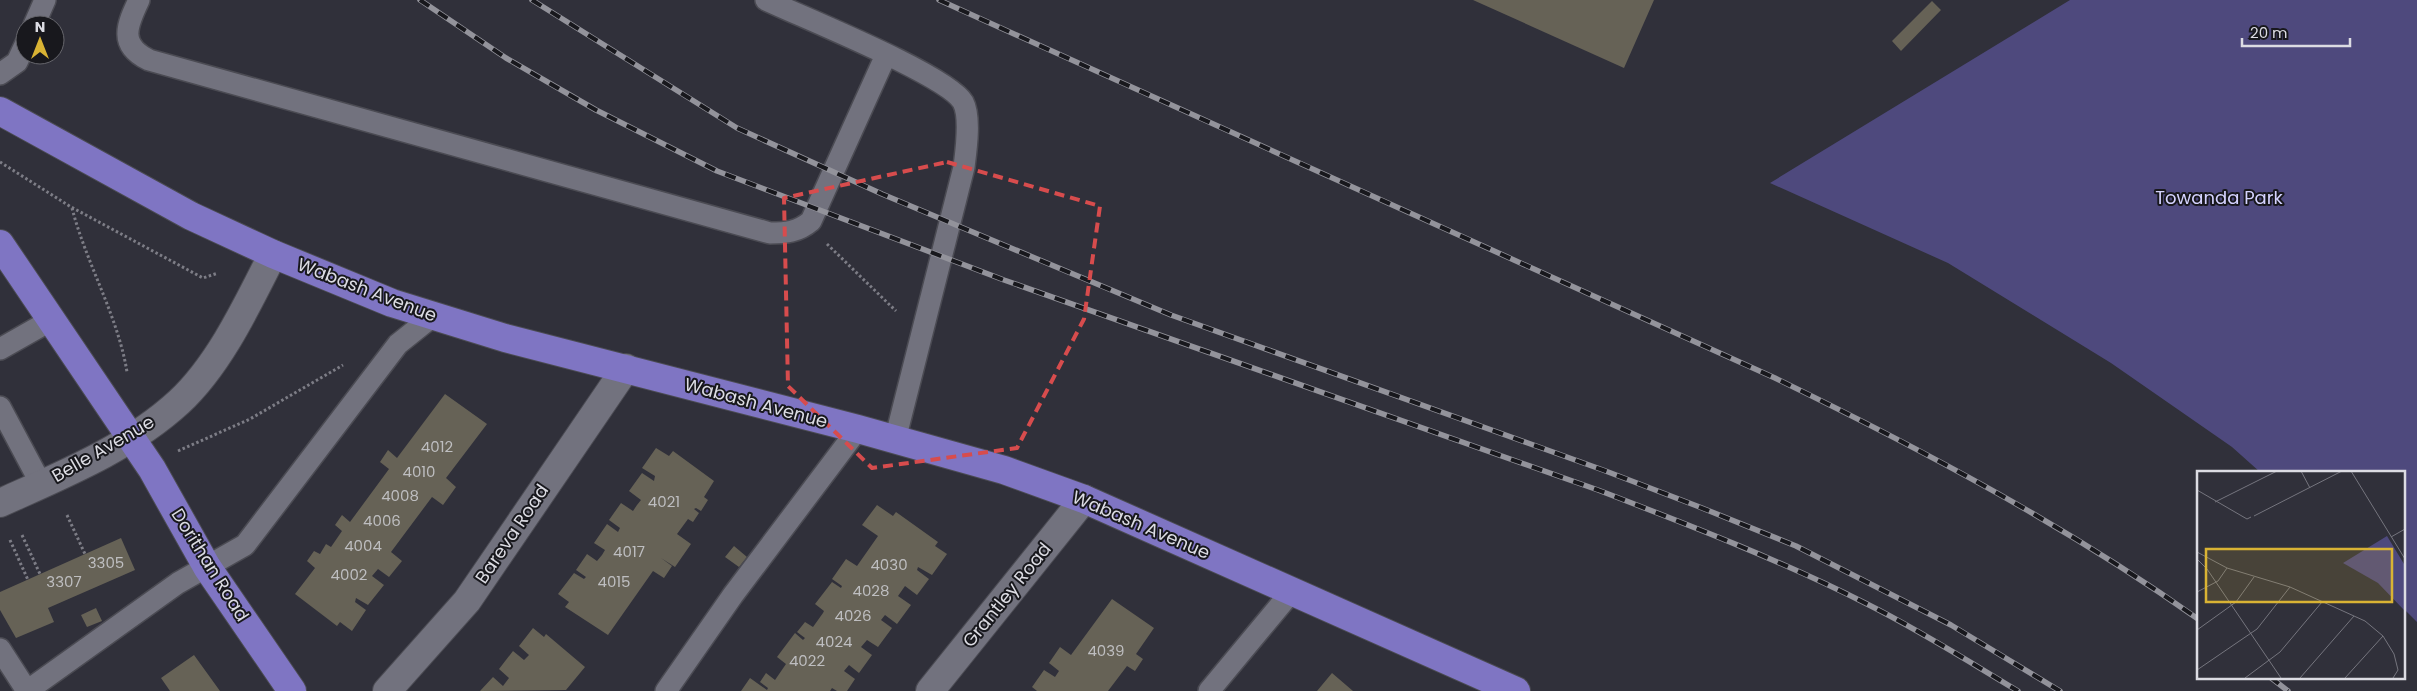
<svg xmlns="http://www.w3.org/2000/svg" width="2417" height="691" font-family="Poppins,sans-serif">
<rect width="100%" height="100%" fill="#30303a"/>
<path fill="#4e497d" d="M2070 0H2417V622L2403 608V472H2260L2232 447 2111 363 1948 263 1770 183Z"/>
<path fill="#666256" d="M1473 0H1654L1624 68Z
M1932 1 1941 10 1901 51 1892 41Z
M445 394 487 424 446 478 456 487 443 505 432 497 391 552 402 561 389 577 378 569 372 576 384 585 368 605 356 598 355 602 366 610 352 631 340 622 337 626 295 594 315 568 307 561 314 551 320 554 326 544 331 547 342 531 335 525 342 515 350 522 389 469 380 462 388 450 397 458Z
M656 448 669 456 673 451 714 481 704 497 708 500 701 511 696 508 694 509 699 513 693 522 688 519 677 534 691 544 675 567 661 558 672 566 664 578 653 571 608 635 565 607 569 602 558 594 574 573 584 579 586 577 576 570 587 554 597 561 602 555 605 550 594 543 607 524 618 532 620 528 609 520 621 503 633 511 637 505 641 500 629 491 642 473 654 481 655 476 642 468Z
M877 505 893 516 896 512 938 542 935 546 947 554 932 575 918 567 917 570 929 579 917 595 905 586 898 596 911 605 897 624 885 615 881 620 892 628 878 647 867 640 861 647 872 655 859 673 849 665 844 671 855 679 847 691H837L832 688 830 691H741L750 678 767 690 768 688 760 682 766 673 775 680 786 664 777 657 795 633 803 640 805 638 797 632 805 622 813 627 823 613 824 611 815 604 832 582 841 588 842 586 832 579 846 559 857 566 878 536 862 525Z
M121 538 135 570 48 608 54 622 16 638 0 610V592Z
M734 546 747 557 739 567 725 557Z
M1112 599 1154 628 1136 654 1143 659 1135 671 1127 666 1108 691H1037L1032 687 1044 670 1055 677 1059 671 1049 663 1060 647 1071 655Z
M96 608 102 621 87 627 81 615Z
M533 628 544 637 546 634 585 667 566 690 480 691 493 677 503 686 509 678 499 669 513 651 524 660 529 655 519 646Z
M194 655 220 691H170L161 678Z
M1332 673 1353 691H1317Z"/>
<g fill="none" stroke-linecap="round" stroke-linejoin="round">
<defs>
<path id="lane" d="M139 0C127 25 118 45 149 60L770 233C786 233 798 232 811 221L886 55
M766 0C802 17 947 75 963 102 971 117 966 151 964 167L895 440
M34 25 45 0
M0 74 17 62 25 45
M0 349 53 319
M0 407 41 484
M0 649 27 691
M27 691 178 583 245 545 398 344 433 316
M666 691 733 595 858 429
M1209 691 1292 591"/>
<path id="street" d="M387 691 467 601 626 368"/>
<path id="secondary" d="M0 503C62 475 129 448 179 402 220 364 248 303 273 254
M930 691 1084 499"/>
<path id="primary" d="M0 111 191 216 273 254 392 303 505 338 858 429 1004 470 1084 499 1516 691
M0 244 152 469 207 567 292 691"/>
</defs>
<use href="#lane" stroke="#4b4b53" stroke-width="24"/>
<use href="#street" stroke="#4b4b53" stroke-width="30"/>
<use href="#secondary" stroke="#4b4b53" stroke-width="30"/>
<use href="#primary" stroke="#4b4b53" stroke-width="30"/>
<path stroke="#7d7d86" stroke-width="3" stroke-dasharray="2.5 2.5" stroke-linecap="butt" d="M0 162 71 207 203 278 218 273
M72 208C86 263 118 316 127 372
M827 244 896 311
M178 451 250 419 343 365
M67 515 85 554
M22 535 40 574
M10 540 28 580"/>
<use href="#lane" stroke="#72727e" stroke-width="21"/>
<use href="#street" stroke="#72727e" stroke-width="28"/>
<use href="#secondary" stroke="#72727e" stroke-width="28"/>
<use href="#primary" stroke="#7f75c3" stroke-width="28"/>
<defs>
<path id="rail" d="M420 0 506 58 596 110 717 171 1004 280 1598 490C1689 525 1780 560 1867 604 1919 630 1968 661 2018 691
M532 0 737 128 882 194 1171 315 1603 470 1697 506 1796 546 1951 625 2060 691
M939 0 1775 378C1921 449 2065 525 2198 619
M2270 677 2288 691"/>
</defs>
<use href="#rail" stroke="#93939b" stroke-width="5.5"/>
<use href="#rail" stroke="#18181d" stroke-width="4" stroke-dasharray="11" stroke-linecap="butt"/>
</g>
<path fill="none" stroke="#d74c4d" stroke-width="4" stroke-dasharray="10 6" stroke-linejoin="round" d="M947 162 1100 206 1084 319 1017 448 872 468 788 386 784 198Z"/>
<g text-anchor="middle" stroke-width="4" stroke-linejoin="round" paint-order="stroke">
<g font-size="15" fill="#bebec0">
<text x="437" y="452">4012</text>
<text x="419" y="477">4010</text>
<text x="400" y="501">4008</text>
<text x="664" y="507">4021</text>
<text x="382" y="526">4006</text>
<text x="363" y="551">4004</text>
<text x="629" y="557">4017</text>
<text x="106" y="568">3305</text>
<text x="889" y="570">4030</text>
<text x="349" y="580">4002</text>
<text x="64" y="587">3307</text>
<text x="614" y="587">4015</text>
<text x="871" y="596">4028</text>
<text x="853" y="621">4026</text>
<text x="834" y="647">4024</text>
<text x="1106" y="656">4039</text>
<text x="807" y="666">4022</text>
</g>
<g font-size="18" fill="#d5d3ff" stroke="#18181d">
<text x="2219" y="204">Towanda Park</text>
</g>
<g font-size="18" fill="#dcdce3" stroke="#18181d">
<text transform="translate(367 290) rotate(21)" y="6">Wabash Avenue</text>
<text transform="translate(756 403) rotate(15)" y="6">Wabash Avenue</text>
<text transform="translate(103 449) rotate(-30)" y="6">Belle Avenue</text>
<text transform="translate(1141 525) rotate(23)" y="6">Wabash Avenue</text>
<text transform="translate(512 534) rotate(-56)" y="6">Bareva Road</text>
<text transform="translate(210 565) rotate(58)" y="6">Dorithan Road</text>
<text transform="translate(1007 595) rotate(-51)" y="6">Grantley Road</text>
</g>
</g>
<g transform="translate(2197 471)">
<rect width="208" height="208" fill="#30303a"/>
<path d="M190 65 207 93V139L181 112 146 92Z" fill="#4e497d"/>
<path fill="none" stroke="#75757e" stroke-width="1" d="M104 0 113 17M154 0 208 88M0 19 50 48 54 46M18 31 80 0M57 45 145 0M194 66 208 58M0 81 30 97 93 116 168 150 186 165 197 183 201 199 196 207M0 88 10 98 84 207M0 121 21 110 30 97M0 159 39 131 57 106M0 199 60 158 93 116M48 207 83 181 125 131M103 207 157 145M148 207 186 165"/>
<path fill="#d9b334" fill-opacity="0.15" stroke="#d9b334" stroke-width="2.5" d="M9 78H195V131H9Z"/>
<rect width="208" height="208" fill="none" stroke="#dcdce3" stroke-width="2.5"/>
</g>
<g transform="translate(40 40)"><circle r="24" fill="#18181d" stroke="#66666c"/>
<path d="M0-4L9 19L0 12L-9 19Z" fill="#d9b334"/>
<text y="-8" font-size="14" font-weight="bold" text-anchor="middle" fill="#dcdce3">N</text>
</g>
<path d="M2242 38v8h108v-8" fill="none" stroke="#dcdce3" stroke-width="2.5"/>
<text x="2250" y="38" font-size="15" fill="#dcdce3" stroke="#18181d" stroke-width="4" paint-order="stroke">20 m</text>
</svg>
